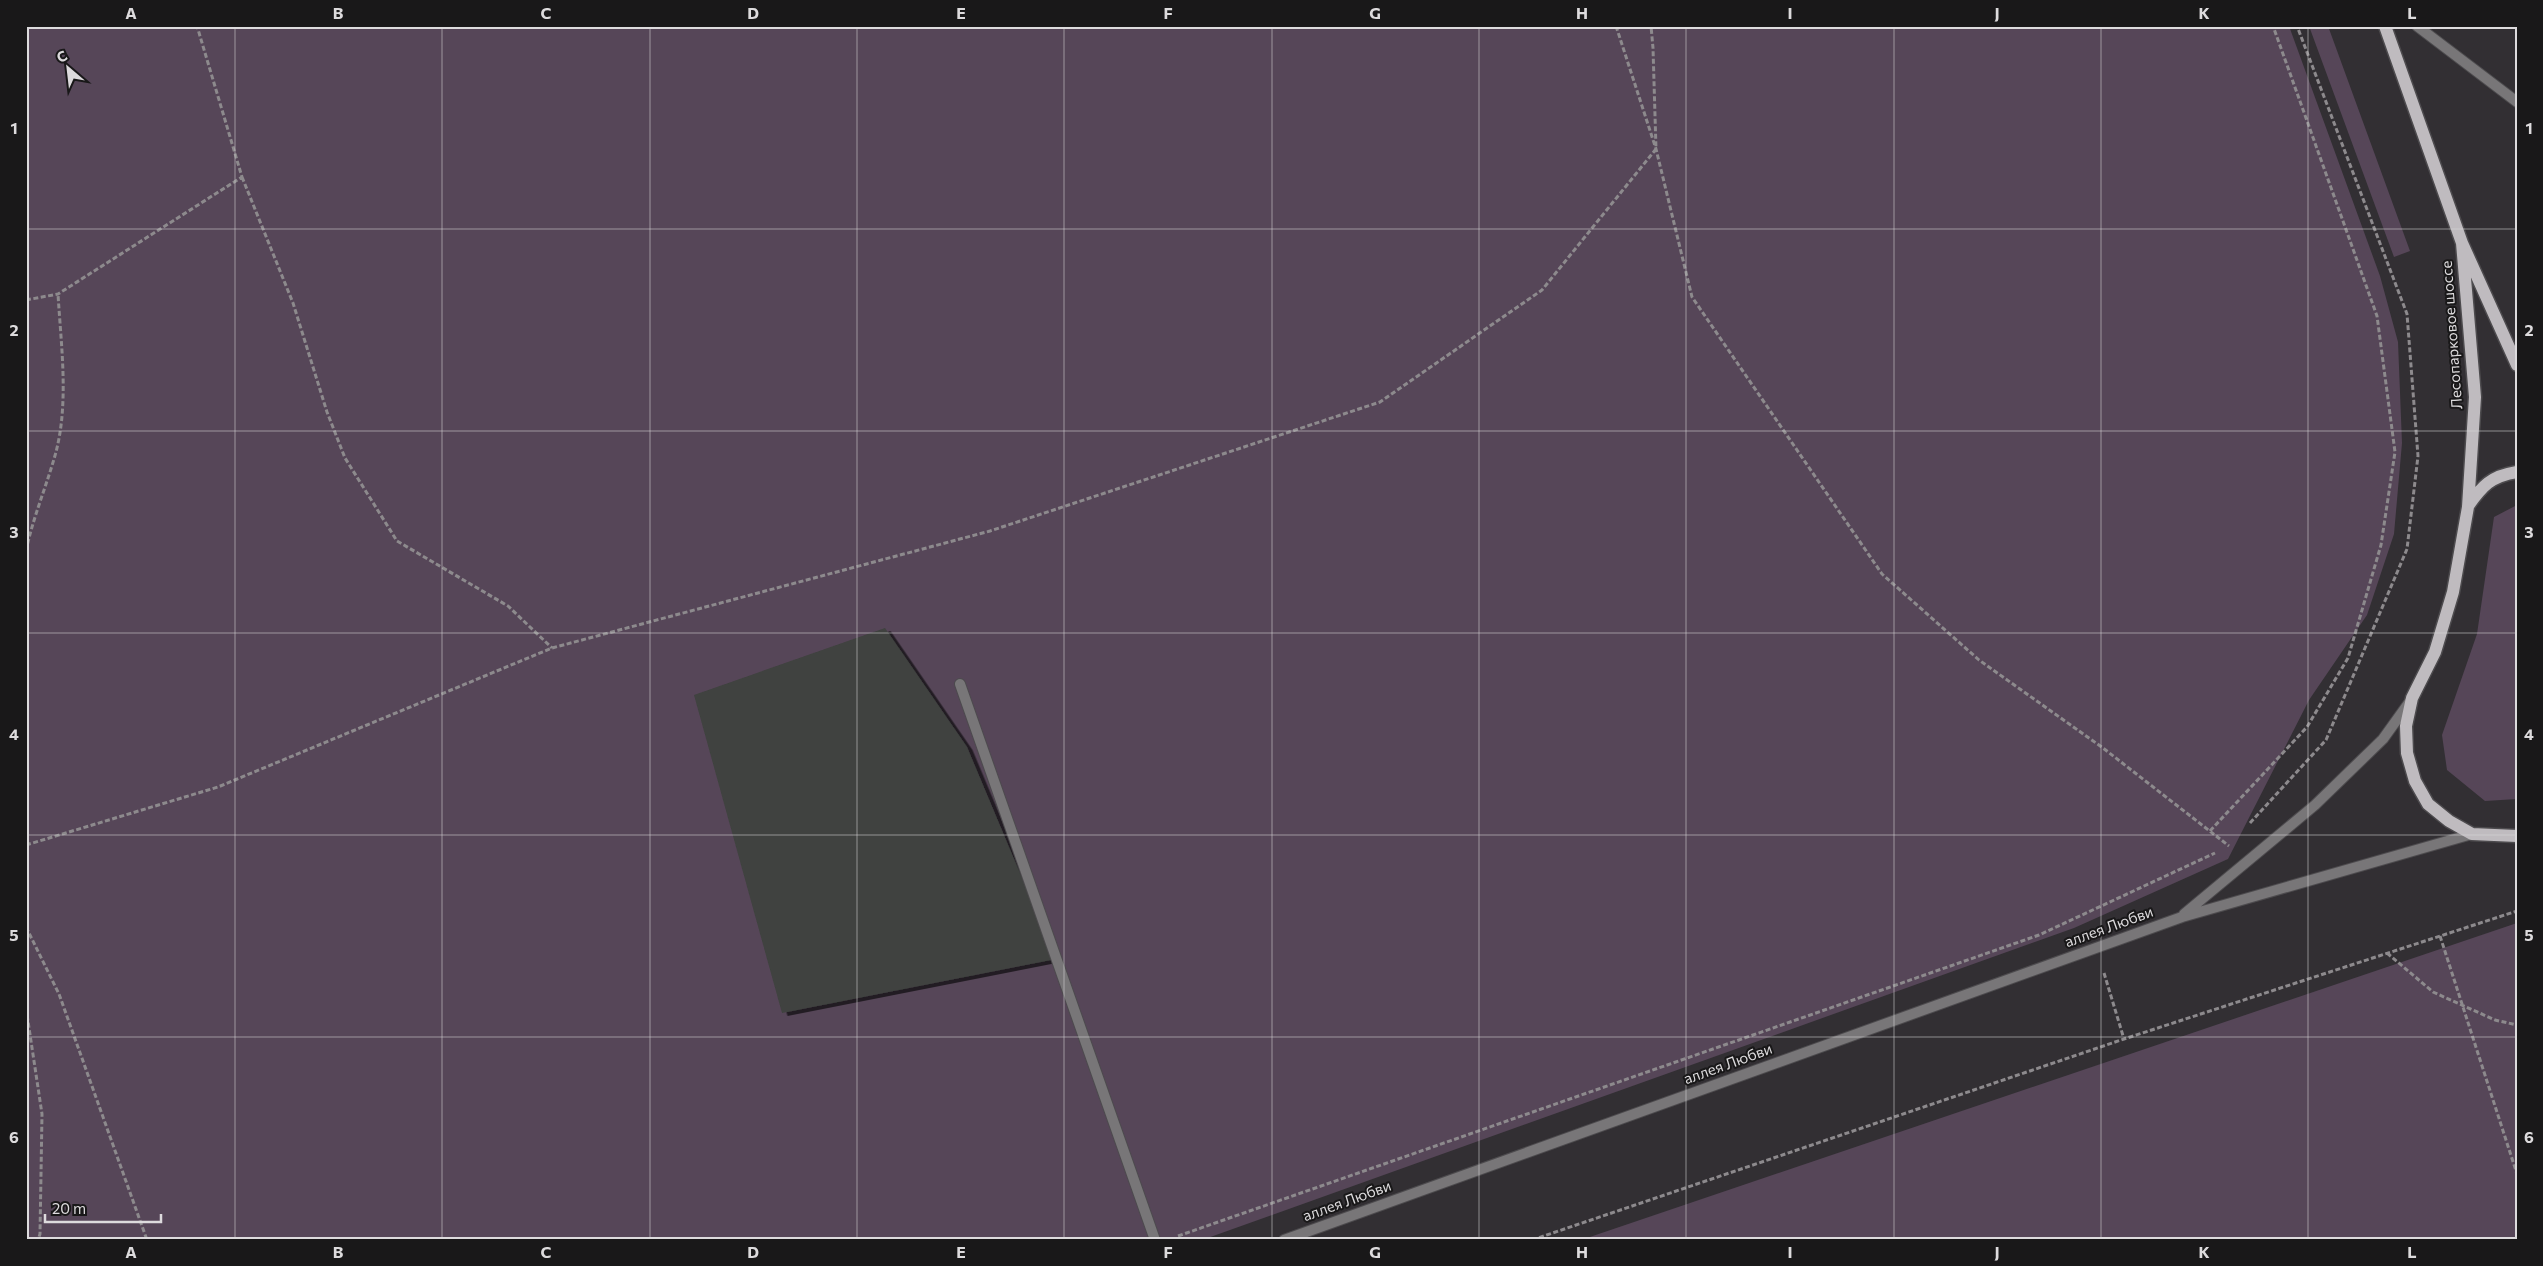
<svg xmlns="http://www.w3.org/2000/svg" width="2543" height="1266" font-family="Commissioner,sans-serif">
<defs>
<filter id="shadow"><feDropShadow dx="5.5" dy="3" stdDeviation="0" flood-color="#0009"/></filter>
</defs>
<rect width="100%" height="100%" fill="#322f33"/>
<path fill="#564658" d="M31 26H2289L2380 276 2398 342 2402 443 2394 534 2367 615 2309 700 2228 859 2074 928 1202 1240H26V28Z
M2309 26H2328L2410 251 2394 257Z
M2517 505V799L2485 801 2447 770 2442 735 2477 634 2494 517Z
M2517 923V1240H1581Z"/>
<path fill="#3f423f" filter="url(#shadow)" d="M885 628 967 747 1056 959 782 1013 694 695Z"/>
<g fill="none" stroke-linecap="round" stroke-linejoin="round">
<defs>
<path id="lane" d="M2417 26 2517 102
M960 684 1155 1240"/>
<path id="street" d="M2184 914 2315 805 2383 739 2411 700
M1284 1240 2182 917 2472 834"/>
<path id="primary" d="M2385 26 2462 243 2517 365
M2462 243 2475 397 2468 507 2453 592 2435 652 2412 698 2406 726 2407 753 2415 781 2428 804 2449 821 2472 834 2517 836
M2468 506C2482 486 2491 476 2517 472"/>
</defs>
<use href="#lane" stroke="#4d4b4e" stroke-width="12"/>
<use href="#street" stroke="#4d4b4e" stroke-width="12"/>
<use href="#primary" stroke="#4d4b4e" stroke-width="15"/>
<path stroke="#8d8a8d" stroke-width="3" stroke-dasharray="5 2.5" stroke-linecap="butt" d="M1616 26 1656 149 1692 297 1882 574 1979 660 2103 748 2229 846
M242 177 293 303 327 412 345 458 397 541 508 606 552 648
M26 300 58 294 242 177 197 26
M26 551C33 517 47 485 56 452 69 402 61 345 58 294
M2250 823 2326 740 2407 549 2418 456 2407 314 2297 26
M2210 831 2307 727 2348 658 2381 545 2395 452 2377 316 2273 26
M26 845 218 787 552 648 990 531 1380 402 1542 290 1656 149 1653 48 1651 26
M26 927 59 994 147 1240
M2440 936 2517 1174
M2387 953 2433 992 2495 1020 2517 1025
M2104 973 2124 1039
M26 1008 42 1114 40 1234 38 1240
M1178 1236 2039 935 2215 853
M1532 1240 2124 1039 2517 911"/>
<use href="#lane" stroke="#787678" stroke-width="10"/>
<use href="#street" stroke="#787678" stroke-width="10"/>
<use href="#primary" stroke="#bfbbbf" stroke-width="12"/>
</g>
<path fill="none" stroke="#dddbdd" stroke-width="1" stroke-opacity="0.55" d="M235 26V1240M442 26V1240M650 26V1240M857 26V1240M1064 26V1240M1272 26V1240M1479 26V1240M1686 26V1240M1894 26V1240M2101 26V1240M2308 26V1240M26 229H2517M26 431H2517M26 633H2517M26 835H2517M26 1037H2517"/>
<g text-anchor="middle" stroke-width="4" stroke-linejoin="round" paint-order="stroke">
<g font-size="15" fill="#dddbdd" stroke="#191819">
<text transform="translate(2452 335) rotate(-94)" y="5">Лесопарковое шоссе</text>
<text transform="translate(2109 927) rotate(-20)" y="5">аллея Любви</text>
<text transform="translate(1728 1064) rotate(-20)" y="5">аллея Любви</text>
<text transform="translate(1347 1201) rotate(-20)" y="5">аллея Любви</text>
</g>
</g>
<rect width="2543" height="1266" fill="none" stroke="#191819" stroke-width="55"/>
<g transform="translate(68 68) rotate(332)" stroke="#191819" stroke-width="4" paint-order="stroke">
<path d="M0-4L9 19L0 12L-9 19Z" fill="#dddbdd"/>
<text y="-8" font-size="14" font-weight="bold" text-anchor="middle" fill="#dddbdd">С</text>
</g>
<path d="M45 1214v8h116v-8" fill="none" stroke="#dddbdd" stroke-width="2.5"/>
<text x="52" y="1214" font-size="15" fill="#dddbdd" stroke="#191819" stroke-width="4" paint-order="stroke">20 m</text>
<rect x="28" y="28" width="2488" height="1210" fill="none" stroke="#dddbdd" stroke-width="2"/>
<g font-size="16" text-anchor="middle" font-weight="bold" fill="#dddbdd">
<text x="131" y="19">A</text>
<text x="338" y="19">B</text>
<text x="546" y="19">C</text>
<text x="753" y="19">D</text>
<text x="961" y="19">E</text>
<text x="1168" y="19">F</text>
<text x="1375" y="19">G</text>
<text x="1582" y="19">H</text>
<text x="1790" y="19">I</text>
<text x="1997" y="19">J</text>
<text x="2204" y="19">K</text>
<text x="2412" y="19">L</text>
<text x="14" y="134">1</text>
<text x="2529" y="134">1</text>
<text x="14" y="336">2</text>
<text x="2529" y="336">2</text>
<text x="14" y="538">3</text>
<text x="2529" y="538">3</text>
<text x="14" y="740">4</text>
<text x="2529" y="740">4</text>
<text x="14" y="941">5</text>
<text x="2529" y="941">5</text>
<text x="14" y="1143">6</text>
<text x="2529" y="1143">6</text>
<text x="131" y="1258">A</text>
<text x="338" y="1258">B</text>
<text x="546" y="1258">C</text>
<text x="753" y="1258">D</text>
<text x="961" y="1258">E</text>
<text x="1168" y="1258">F</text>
<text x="1375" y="1258">G</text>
<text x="1582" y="1258">H</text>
<text x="1790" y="1258">I</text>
<text x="1997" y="1258">J</text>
<text x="2204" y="1258">K</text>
<text x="2412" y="1258">L</text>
</g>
</svg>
